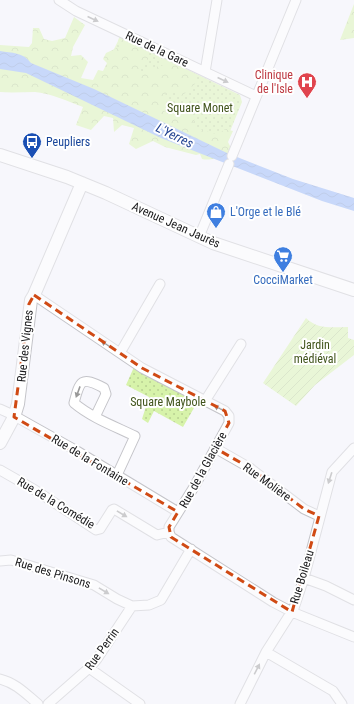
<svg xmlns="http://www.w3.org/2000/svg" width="354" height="704" font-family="'Roboto Condensed',sans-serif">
<defs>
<pattern id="grass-dots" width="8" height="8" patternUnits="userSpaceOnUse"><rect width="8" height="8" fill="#d7f3aa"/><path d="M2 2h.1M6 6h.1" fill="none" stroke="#b8d092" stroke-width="1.8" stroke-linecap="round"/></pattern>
<pattern id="forest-crowns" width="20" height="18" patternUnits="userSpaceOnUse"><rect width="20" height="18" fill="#d7f3aa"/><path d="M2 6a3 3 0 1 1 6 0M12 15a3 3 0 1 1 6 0" fill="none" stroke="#b8d092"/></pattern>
<pattern id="garden-furrows" width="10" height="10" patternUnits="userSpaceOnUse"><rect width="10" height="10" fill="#d7f3aa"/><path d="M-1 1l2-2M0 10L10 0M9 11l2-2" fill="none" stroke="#b8d092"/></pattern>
<pattern id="water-waves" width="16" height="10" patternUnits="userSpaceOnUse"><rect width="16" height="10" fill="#8fb2f8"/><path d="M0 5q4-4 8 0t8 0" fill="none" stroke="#7b98d4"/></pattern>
</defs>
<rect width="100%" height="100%" fill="#f7f7fc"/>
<path fill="url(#grass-dots)" d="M120 37 240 95 242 102 222 151 94 89Z
M134 367 198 401 183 427 154 411 148 423 142 419 149 397 126 385Z"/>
<path fill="url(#forest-crowns)" d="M354 4V38L340 40Z
M74 17 85 25 73 47 71 56 81 55 88 62 81 78 93 80 98 70 108 72 109 65 103 59 106 53 119 47 118 41 120 35 139 45 149 56 147 62 141 65 140 71 143 74 147 68 155 70 158 65 162 66 165 60 196 74 195 84 182 96 177 95 174 91 165 93 167 100 164 111 178 117 185 112 195 119 193 123 195 128C206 129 215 139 225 129L233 131 228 142 230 146 234 148 230 156C221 157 209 161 202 159L200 154 196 155 165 147 153 141 136 149 129 144 134 128 122 125 114 132 113 118 104 116 91 130 76 125 83 107C70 102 49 93 35 92 23 92 12 93 0 92V45L29 47 32 43 33 28H39L44 39 52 41 65 38Z"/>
<path fill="url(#garden-furrows)" d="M306 318C318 330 333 327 348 327V338L354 340V355L315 385 296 406 263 383Z"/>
<path fill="url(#water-waves)" d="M0 51C12 53 23 52 31 63L94 89 227 153C229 157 233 158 237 157L293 179 354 198V211L322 201 161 138 26 73 0 69Z"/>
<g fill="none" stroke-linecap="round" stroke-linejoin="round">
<defs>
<path id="minor" d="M59 0 76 11 256 96
M205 72 217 0
M232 156 296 0
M199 237 229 164
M34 295 142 368 225 411 229 416V423L194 487 169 527V532L171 537 273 602 292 612 354 637
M120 353 160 284
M205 401 241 344
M0 409 11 414 77 451 178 512
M95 417 106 394 104 388C81 376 80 380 74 403 92 418 114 426 135 436L117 475
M215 448 250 468 304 509 319 516
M0 470 35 490 96 530 100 529 112 510 114 509 157 535 169 532
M0 561 11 560 94 585 117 599 132 606 149 605 161 600 191 549
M304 578 326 586 354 600
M266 652 333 691 342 704
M89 668 140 704
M0 679C16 683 26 694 38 704
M48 704 89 668 97 659 132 606
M240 704 266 652 294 608 304 578 332 472 354 448"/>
<path id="tertiary" d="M0 155 67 177 106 193 213 243 354 290
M0 443 14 417 18 404 31 300 34 295 82 183"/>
</defs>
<use href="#minor" stroke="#c4c4c9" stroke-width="11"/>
<use href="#tertiary" stroke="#c4c4c9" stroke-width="14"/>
<use href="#minor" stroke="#fff" stroke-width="9"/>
<use href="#tertiary" stroke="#fff" stroke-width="12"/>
</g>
<defs><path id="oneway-solid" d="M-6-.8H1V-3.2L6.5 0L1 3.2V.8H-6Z"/></defs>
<g fill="#989898">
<use href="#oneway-solid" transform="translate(93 19) rotate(25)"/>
<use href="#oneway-solid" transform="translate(223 80) rotate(25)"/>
<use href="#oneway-solid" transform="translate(106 344) rotate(-146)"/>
<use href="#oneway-solid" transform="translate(78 392) rotate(110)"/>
<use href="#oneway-solid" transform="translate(219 408) rotate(-153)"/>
<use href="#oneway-solid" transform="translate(330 478) rotate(108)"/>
<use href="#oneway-solid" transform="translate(122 514) rotate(31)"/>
<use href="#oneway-solid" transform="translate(104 591) rotate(31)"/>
<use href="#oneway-solid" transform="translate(257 669) rotate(-63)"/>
</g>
<path d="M0 0H354V704H0ZM34 295 142 368 225 411 229 423 215 448 250 468 304 509 319 516 292 612 171 537 169 527 178 512 14 417 29 304Z" fill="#f7f7fc" fill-opacity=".55" fill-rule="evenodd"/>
<path fill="none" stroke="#d04a14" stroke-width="3" stroke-dasharray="8 5" stroke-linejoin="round" d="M34 295 142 368 225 411 229 423 215 448 250 468 304 509 319 516 292 612 171 537 169 527 178 512 14 417 29 304Z"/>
<defs>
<symbol id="hospital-pin" viewBox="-11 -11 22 30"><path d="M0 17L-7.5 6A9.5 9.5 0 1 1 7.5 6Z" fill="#e0444e" stroke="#fff"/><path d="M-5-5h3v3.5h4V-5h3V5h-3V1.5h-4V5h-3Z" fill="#fff"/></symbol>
<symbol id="bus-pin" viewBox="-11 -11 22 30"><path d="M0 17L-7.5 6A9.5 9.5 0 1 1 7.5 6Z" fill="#1a4fb4" stroke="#fff"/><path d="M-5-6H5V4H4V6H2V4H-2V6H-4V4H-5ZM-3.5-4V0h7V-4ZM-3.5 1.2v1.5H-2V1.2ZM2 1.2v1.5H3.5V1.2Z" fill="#fff"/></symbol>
<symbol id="shop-pin" viewBox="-11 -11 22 30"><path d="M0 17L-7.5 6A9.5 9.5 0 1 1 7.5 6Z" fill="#3f7fe0" stroke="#fff"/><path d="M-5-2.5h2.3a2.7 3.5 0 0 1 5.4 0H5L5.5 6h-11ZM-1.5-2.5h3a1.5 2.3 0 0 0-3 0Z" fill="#fff"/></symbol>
<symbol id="supermarket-pin" viewBox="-11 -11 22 30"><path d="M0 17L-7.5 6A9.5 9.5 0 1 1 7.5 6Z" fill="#3f7fe0" stroke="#fff"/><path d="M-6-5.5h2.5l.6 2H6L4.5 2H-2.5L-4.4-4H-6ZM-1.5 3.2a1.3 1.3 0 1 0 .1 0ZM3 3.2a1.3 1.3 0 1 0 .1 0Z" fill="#fff"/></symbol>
</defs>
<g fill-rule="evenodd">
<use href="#hospital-pin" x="296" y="71" width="22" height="30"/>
<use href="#bus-pin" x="21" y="131" width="22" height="30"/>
<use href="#shop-pin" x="205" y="201" width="22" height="30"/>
<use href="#supermarket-pin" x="272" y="245" width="22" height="30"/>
</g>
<g text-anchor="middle" stroke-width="4" stroke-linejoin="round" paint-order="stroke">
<g font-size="12" fill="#19191b" stroke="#fff">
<text transform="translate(157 49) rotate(25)" y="4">Rue de la Gare</text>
<text transform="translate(176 225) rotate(24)" y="4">Avenue Jean Jaurès</text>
<text transform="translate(25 346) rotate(-84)" y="4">Rue des Vignes</text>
<text transform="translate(90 460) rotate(31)" y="4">Rue de la Fontaine</text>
<text transform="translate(203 470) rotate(-61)" y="4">Rue de la Glacière</text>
<text transform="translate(267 482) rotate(36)" y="4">Rue Molière</text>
<text transform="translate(56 503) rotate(31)" y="4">Rue de la Comédie</text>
<text transform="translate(53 573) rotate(17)" y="4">Rue des Pinsons</text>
<text transform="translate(302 577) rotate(-73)" y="4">Rue Boileau</text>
<text transform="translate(102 649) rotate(-54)" y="4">Rue Perrin</text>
</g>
<g font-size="12" fill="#be3a42" stroke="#fff" text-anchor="end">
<text x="293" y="79">Clinique<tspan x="293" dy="14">de l'Isle</tspan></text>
</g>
<g font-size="12" fill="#40531b" stroke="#fff">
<text x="200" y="112">Square Monet</text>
<text x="315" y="349">Jardin<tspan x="315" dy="14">médiéval</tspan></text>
<text x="168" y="406">Square Maybole</text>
</g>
<g font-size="12" fill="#164399" stroke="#fff" text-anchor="start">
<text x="46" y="146">Peupliers</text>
</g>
<g font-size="12" fill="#366cbe" stroke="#fff" text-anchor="start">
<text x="230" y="216">L'Orge et le Blé</text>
<text x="283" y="284" text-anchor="middle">CocciMarket</text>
</g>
<g font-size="13" font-style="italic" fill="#204191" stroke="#fff">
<text transform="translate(175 135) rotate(26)" y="5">L'Yerres</text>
</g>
</g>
</svg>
